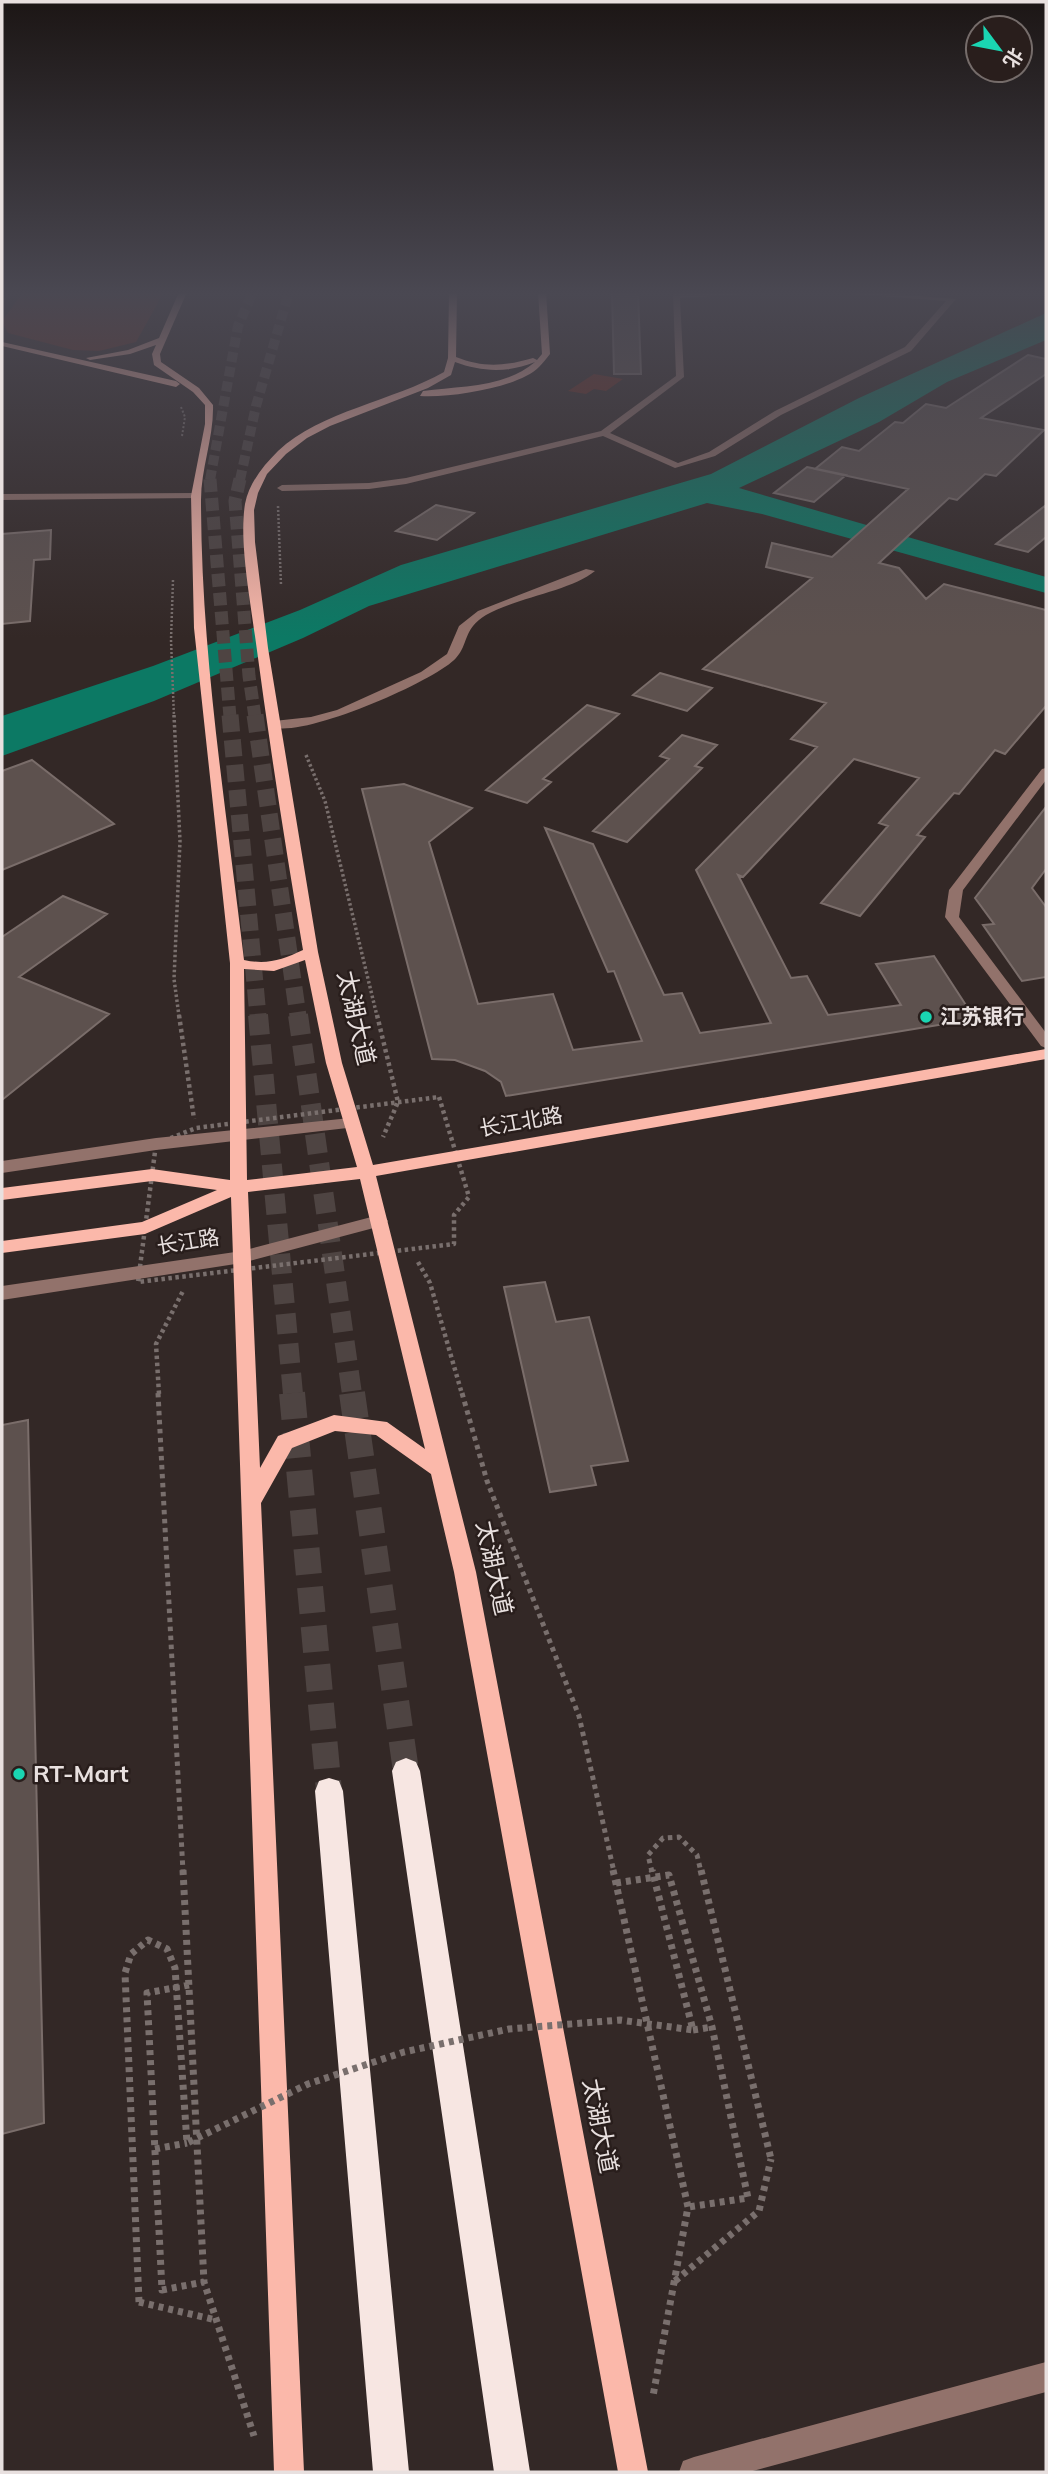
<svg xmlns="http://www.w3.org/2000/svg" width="1048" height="2474" font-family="Mulish,'Noto Sans SC',sans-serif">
<rect width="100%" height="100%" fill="#332826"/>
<path fill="#692a1f" d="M23 292H164L136 342 99 351 73 350 8 333 2 321Z
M594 374 623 379 606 391 594 389 586 394 568 391Z"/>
<path fill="#0c7964" d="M1046 313V340L947 382 879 422 739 488 1046 577V593L762 514 707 503 369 606 303 638 154 701 2 756V716L153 666 300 610 401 565 711 474 859 398Z"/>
<path fill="#5d514e" stroke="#7a6d6a" stroke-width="2" d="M612 292H638L641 374H614Z
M1028 355 1046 359V374L981 418 1044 430 996 476 985 474 957 500 949 498 879 563 899 568 926 599 944 584 1046 610V706L1005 754 995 750 959 794 954 793 917 835 925 837 860 916 821 903 888 826 879 823 919 778 854 759 743 877 738 875 791 978 807 976 828 1015 901 1005 876 964 934 956 975 1019 506 1096 501 1082 485 1071 455 1060 432 1059 362 789 404 784 472 808 429 842 478 1004 553 994 573 1050 642 1041 614 971 608 972 545 828 593 844 664 995 682 993 700 1033 771 1023 696 870 817 747 791 739 826 703 703 669 812 578 766 567 772 543 832 557 908 489 815 469 842 447 859 451 895 422 903 423 926 404 946 408Z
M807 467 846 475 814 502 774 493Z
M436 505 474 513 437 540 396 531Z
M1046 505V537L1028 552 996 544Z
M51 530 50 559 34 560 30 621 2 624V534Z
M660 673 712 688 687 711 633 695Z
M587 705 619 714 543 779 551 782 527 803 486 790Z
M682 735 717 745 695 766 702 768 627 842 593 831 669 759 660 756Z
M32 760 114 824 2 870V771Z
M1046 807V869L1032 888 1046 907V977L1022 981 983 925 994 924 975 898Z
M63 896 107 914 19 977 109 1014 2 1100V937Z
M545 1282 556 1322 589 1317 628 1461 591 1466 596 1485 550 1492 504 1287Z
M28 1420 44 2123 2 2134V1425Z"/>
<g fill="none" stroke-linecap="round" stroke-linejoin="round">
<path stroke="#4e4442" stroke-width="10" stroke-dasharray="10 5" stroke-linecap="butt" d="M210 480 238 326 253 292
M240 480 256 406 289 292"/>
<path stroke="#4e4442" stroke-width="13" stroke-dasharray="13 6" stroke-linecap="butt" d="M210 479 230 717
M240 479 235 501 249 676 255 717"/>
<path stroke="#4e4442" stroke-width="17" stroke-dasharray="17 8" stroke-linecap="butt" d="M230 715 258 1016
M255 715 298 1016"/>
<path stroke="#4e4442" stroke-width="20" stroke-dasharray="20 10" stroke-linecap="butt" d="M258 1015 293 1394
M298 1015 352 1394"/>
<path stroke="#4e4442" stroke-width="26" stroke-dasharray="26 13" stroke-linecap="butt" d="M292 1393 329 1791
M352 1393 406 1771"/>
<path stroke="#796f6d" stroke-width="2" stroke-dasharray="2 2" stroke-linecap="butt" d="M2 303 10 292
M181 407 185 417 182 436"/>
<path stroke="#796f6d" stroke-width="2.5" stroke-dasharray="2 2" stroke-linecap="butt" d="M278 506 281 585
M173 580 171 640 174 717"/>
<path stroke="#796f6d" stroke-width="3.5" stroke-dasharray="2.5 2.5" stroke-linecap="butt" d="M174 715 180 841 174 979 179 1016
M306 755 325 801 377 1016"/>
<path stroke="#796f6d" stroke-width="4.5" stroke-dasharray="3.5 3.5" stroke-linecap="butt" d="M179 1015 194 1119
M377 1015 398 1102 383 1137
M439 1097 469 1197 454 1215V1244L138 1282 156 1144 196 1128Z
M418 1262 430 1283 462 1394
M159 1394 156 1344 184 1289"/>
<path stroke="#796f6d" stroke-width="5" stroke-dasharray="4.5 4.5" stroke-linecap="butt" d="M158 1393 183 1872
M462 1393 487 1481 579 1716 614 1872"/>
<path stroke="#796f6d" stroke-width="7" stroke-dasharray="5 5" stroke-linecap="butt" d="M183 1870 204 2282 254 2436
M613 1870 688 2207 653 2396
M616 1883 669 1875 712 2027 748 2198 688 2207
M189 1985 147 1993 162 2290 204 2282
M693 2030 712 2027
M155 2149 187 2143
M675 2281 759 2211 771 2159
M139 2302 216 2320"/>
<path fill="#92726b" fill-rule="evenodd" d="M783 292 680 298 684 377 610 433 678 463 709 452 775 411 905 347 946 301 826 292H868L956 299 911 351 781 415 715 456 675 468 603 436 406 484 369 489 282 491 277 488 282 485 369 483 406 478 601 431 676 376 673 294Z
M196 493 199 494V498L2 500V494Z
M586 569 595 571C571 591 515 598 486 615 462 630 469 644 456 658 436 681 292 744 268 725L274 721 311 717 337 710 421 672 447 654 459 626 478 611Z
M1046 768V780L963 890 959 917 1046 1033V1048L1041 1046 945 917 949 890 1042 769Z
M350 1118 358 1123 356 1127 156 1150 2 1173V1161L156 1138Z
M379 1215 385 1217 388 1221 385 1225 242 1263 2 1300V1286L242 1251Z
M1046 2362V2392L749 2472H679L683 2461 694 2457Z"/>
<path fill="#fbb8aa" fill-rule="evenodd" d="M179 292H187L160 354 161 362 199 388 213 405C214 437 201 468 201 500 201 654 226 807 244 960 267 965 282 960 303 950 285 845 269 741 255 636 250 598 239 541 245 504 249 483 263 466 278 451 321 411 393 401 444 372L448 358 449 292H457L456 357C483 368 506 366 533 358L537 360 542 354 538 292H546L550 354C543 363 537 371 526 376 502 389 448 398 420 396L423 391C460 386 505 388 535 362 508 373 482 372 455 362L451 375 428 388 330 426 307 438 286 454 267 474 258 493 254 510 255 542 268 648 318 952 342 1063 373 1165 1046 1049V1059L376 1176 476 1572 648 2472H618L454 1572 431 1474 376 1435 335 1431 292 1448 261 1503 304 2472H274L231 1197 145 1234 2 1253V1241L142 1222 217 1190 152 1181 2 1200V1188L152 1169 230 1180V963L194 628 191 496 205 424V405L193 392 154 365 152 354 156 345 130 354 90 360 86 358 128 350 159 338ZM305 960 326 1063 357 1167 247 1180 244 969 274 971ZM360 1179 425 1449 387 1422 334 1415 278 1436 260 1468 248 1192Z
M2 342 176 381 180 384 176 387 2 346Z"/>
<path fill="#f7e6e2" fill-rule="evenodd" d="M406 1758 416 1762 420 1771 530 2472H494L392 1771 396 1762Z
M329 1778 339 1781 343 1791 409 2472H373L315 1791 319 1781Z"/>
<path stroke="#796f6d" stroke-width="5" stroke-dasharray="4.5 4.5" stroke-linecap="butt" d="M652 1872 648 1855 663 1838 679 1837 697 1855 701 1872"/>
<path stroke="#796f6d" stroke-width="7" stroke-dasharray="5 5" stroke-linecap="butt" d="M701 1870 771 2159
M139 2302 125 1973 131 1954 148 1940 167 1949 175 1968 187 2143 308 2084 404 2052 509 2029 620 2020 693 2030 652 1870"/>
</g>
<linearGradient id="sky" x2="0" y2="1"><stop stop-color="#1c1615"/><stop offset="0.46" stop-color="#4a4852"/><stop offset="1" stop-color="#4a4852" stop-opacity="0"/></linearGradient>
<rect width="1048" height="638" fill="url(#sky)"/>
<g fill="#1ad5b2" stroke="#291e1c" stroke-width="2.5">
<circle cx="926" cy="1017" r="7"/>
<circle cx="19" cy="1774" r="7"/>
</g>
<g text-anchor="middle" stroke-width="5" stroke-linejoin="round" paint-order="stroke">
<g font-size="21" font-weight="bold" fill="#e8e0df" stroke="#291e1c" text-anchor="start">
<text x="940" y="1024">江苏银行</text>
</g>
<g font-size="21" fill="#e8e0df" stroke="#291e1c">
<text transform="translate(521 1122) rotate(-10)" y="7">长江北路</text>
<text transform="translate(188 1242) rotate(-9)" y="7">长江路</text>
</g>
<g font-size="24" fill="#e8e0df" stroke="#291e1c">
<text transform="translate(356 1018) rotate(77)" y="8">太湖大道</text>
<text transform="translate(494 1568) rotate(78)" y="8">太湖大道</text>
<text transform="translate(600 2126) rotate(79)" y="8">太湖大道</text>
</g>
<g font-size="24" font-weight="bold" fill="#e8e0df" stroke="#291e1c" text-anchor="start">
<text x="33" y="1782">RT-Mart</text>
</g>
</g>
<rect width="1048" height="2474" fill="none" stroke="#e8e0df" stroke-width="7"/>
<g transform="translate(999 49) rotate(122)"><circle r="33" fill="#291e1c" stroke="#756c6a" stroke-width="2"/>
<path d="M0-5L12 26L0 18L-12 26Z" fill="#1ad5b2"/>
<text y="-10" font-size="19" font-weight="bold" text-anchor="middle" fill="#e8e0df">北</text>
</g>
</svg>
